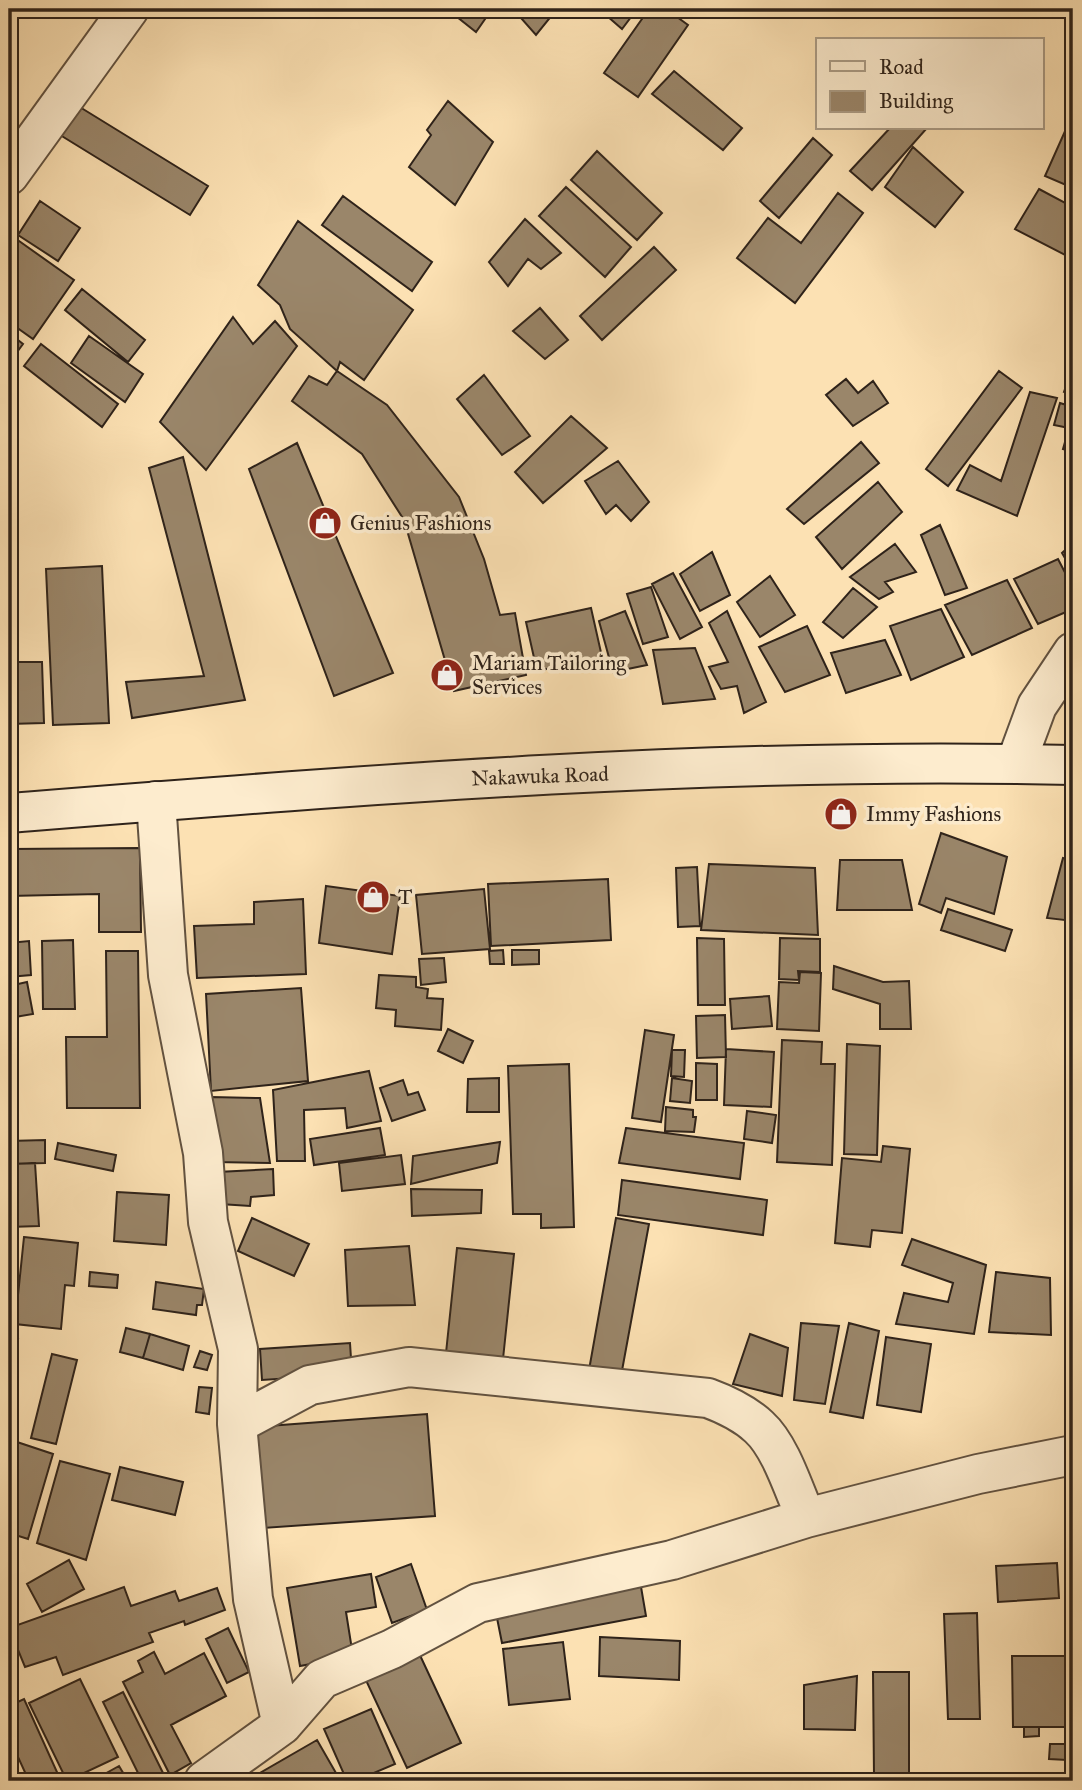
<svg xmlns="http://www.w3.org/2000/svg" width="1082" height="1790" font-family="'IM FELL Great Primer',serif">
<rect width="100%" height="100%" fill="#fce1b3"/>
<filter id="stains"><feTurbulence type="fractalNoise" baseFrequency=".00286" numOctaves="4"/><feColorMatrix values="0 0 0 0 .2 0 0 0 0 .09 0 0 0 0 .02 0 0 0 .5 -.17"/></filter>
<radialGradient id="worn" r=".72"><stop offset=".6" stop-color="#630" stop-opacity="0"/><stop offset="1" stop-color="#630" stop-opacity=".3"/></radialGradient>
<path fill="#9a866a" stroke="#2f231a" stroke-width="2" d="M447 9H492L476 32Z
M513 9H557L536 35Z
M599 9H637L622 29Z
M649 9H666L688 25 638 97 604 73Z
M674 71 742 128 723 150 652 94Z
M70 101 208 186 190 215 52 130Z
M448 101 493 142 455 205 409 167 431 135 427 130Z
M1070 120 1073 122V188L1045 176Z
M890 128H927L872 190 850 171Z
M813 138 832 155 779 218 760 201Z
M913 147 963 192 935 227 885 187Z
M597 151 662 213 637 240 571 180Z
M566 187 631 247 605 277 539 216Z
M1039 189 1073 207V259L1015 229Z
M838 193 863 213 795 303 737 258 768 218 801 243Z
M343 196 432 262 412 291 322 225Z
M40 201 80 228 58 261 18 235Z
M525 219 561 253 541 269 528 259 508 286 489 262Z
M298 221 413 310 364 380 340 362 337 371 290 329 280 305 258 285Z
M12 236 74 280 33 339 9 322V241Z
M654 247 676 270 602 340 580 316Z
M82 289 145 340 128 362 65 310Z
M540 308 568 340 545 359 513 331Z
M233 317 253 344 275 321 297 346 206 470 160 422Z
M9 333 23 344 9 363Z
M89 336 143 374 125 402 71 363Z
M41 344 118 404 102 427 24 366Z
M337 371 387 405 459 497 484 559 500 615 515 613 526 675 454 691 404 520 362 454 292 401 309 376 327 385Z
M999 371 1022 388 948 486 926 469Z
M1071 373 1073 374V395L1064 392Z
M484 375 530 436 502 455 457 399Z
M846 379 858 393 873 381 888 403 853 426 826 395Z
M1030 392 1057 398 1017 516 957 490 970 465 1001 481Z
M1060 403 1073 407V452L1063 449 1069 428 1054 425Z
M571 416 607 448 543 503 515 472Z
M861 442 879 463 804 524 787 509Z
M297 443 393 673 334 696 249 469Z
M183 457 245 700 132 718 126 682 204 676 149 468Z
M618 461 649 502 631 521 616 505 606 514 585 481Z
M878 482 902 512 842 569 816 537Z
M940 525 967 588 945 595 921 535Z
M1073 543V572L1062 553Z
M895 544 916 572 885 582 893 592 879 599 850 577Z
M712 552 730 595 700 611 680 574Z
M1058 559 1073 588V609L1038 624 1014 579Z
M102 566 109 723 53 725 46 569Z
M673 573 702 627 680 639 652 584Z
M770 576 795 615 760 637 737 602Z
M1007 580 1032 628 972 655 945 605Z
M651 587 668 637 643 644 627 594Z
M853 588 877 607 843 638 823 622Z
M591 608 602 657 537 671 526 622Z
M941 609 964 657 911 680 890 626Z
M625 611 647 665 613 672 599 621Z
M727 611 766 702 744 713 737 686 721 689 709 667 728 662 709 623Z
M807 626 830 675 785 692 759 647Z
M885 640 901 675 846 693 831 653Z
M695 648 715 699 663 704 653 650Z
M9 662H42L44 723 9 724Z
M941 833 1007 857 994 914 946 898 941 913 919 904Z
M140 848 141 932H99V894L9 896V849Z
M1063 858 1073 860V921L1047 918Z
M840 860H902L912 910H837Z
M709 864 815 868 818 935 701 930Z
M697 867 700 926 678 927 676 868Z
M608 879 611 940 491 946 488 884Z
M326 886 400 896 392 954 319 943Z
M484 889 490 949 422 954 416 895Z
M303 899 306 974 197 978 194 926 254 924V902Z
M948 909 1012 930 1005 951 941 930Z
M697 938 724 939 725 1005H698Z
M780 938 820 939V972L798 971 799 980 779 979Z
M73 940 75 1009H43L42 941Z
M29 941 31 975 9 977V943Z
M503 950 504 964H490L489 951Z
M512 950H539V964L512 965Z
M106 951H138L140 1108H67L66 1037H107Z
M444 958 446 982 421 985 419 959Z
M834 966 883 982 909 981 911 1029H880V1004L833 989Z
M800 972 821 973 819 1031 777 1029 779 982 799 983Z
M379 975 416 977V987L428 989 427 998 443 999 441 1030 395 1026 396 1010 376 1008Z
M27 982 33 1014 9 1018V986Z
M301 988 308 1081 211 1091 206 994Z
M769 996 772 1026 732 1029 730 999Z
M725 1015 726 1057 697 1058 696 1016Z
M448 1029 473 1041 463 1063 438 1051Z
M645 1030 674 1035 661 1122 632 1118Z
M782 1040 822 1042 821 1064H835L832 1165 777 1162Z
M847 1044 880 1046 877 1155 844 1154Z
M726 1049 774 1052 771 1107 724 1105Z
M672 1050H685L684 1077 671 1076Z
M696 1063 717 1064V1100H696Z
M569 1064 574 1227 541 1228V1214H513L508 1066Z
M369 1071 381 1121 347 1128 345 1108 304 1110 305 1161H277L273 1090Z
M499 1078V1112H467L468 1079Z
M672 1078 692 1081 690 1103 670 1101Z
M403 1080 408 1095 418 1092 425 1110 392 1121 380 1088Z
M211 1097 260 1098 270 1163 215 1162Z
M666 1107 693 1110V1117H696L694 1132 665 1131Z
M747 1111 776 1115 772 1143 744 1139Z
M380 1128 385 1155 314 1165 310 1139Z
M626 1128 744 1143 740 1179 619 1163Z
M45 1140V1163L9 1164V1141Z
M500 1142 497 1163 411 1184 413 1156Z
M58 1143 116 1155 113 1171 55 1159Z
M883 1146 910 1149 902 1233 872 1230 870 1247 835 1243 842 1158 881 1162Z
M401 1155 405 1184 342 1191 339 1163Z
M35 1163 39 1226 9 1227V1164Z
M273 1169 274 1195 251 1197 250 1206 220 1204 218 1172Z
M622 1180 767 1200 763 1235 618 1215Z
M411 1189 482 1190 481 1213 412 1216Z
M117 1192 169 1195 166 1245 114 1241Z
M252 1218 309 1244 294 1276 238 1251Z
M616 1218 649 1224 621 1376 589 1370Z
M24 1237 78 1243 74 1286 65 1285 61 1329 15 1324Z
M912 1239 986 1265 974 1334 896 1324 904 1293 948 1302 953 1283 902 1265Z
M409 1246 415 1305 348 1306 345 1250Z
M457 1248 514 1254 503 1359 446 1353Z
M90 1272 118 1275 117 1288 89 1286Z
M996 1272 1050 1278 1051 1335 989 1332Z
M156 1282 204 1289 202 1305H197L196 1315 153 1309Z
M801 1323 839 1326 825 1404 794 1400Z
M849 1323 879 1331 863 1418 830 1412Z
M126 1328 150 1334 143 1358 120 1352Z
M150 1334 189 1346 183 1370 143 1358Z
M750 1334 788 1348 782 1396 733 1384Z
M886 1337 931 1344 921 1412 877 1405Z
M9 1338 18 1339 14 1361 9 1360Z
M350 1343 352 1374 262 1380 260 1349Z
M200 1351 212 1355 207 1370 194 1367Z
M52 1354 77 1360 56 1444 31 1438Z
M199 1387 212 1388 209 1414 196 1412Z
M427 1414 435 1516 263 1528 255 1427Z
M14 1441 53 1454 28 1539 9 1533V1458Z
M60 1461 110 1474 86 1560 37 1543Z
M120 1467 183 1482 175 1515 112 1500Z
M69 1560 84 1589 42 1612 27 1584Z
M1057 1563 1059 1598 998 1602 996 1566Z
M411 1564 427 1610 392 1623 376 1577Z
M371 1574 376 1607 346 1612 353 1656 300 1666 287 1588Z
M640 1581 646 1616 502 1643 495 1608Z
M124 1587 131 1606 175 1591 179 1601 217 1588 225 1610 185 1625 184 1621 149 1633 153 1642 63 1675 56 1657 25 1667 9 1628Z
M977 1613 980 1719H948L944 1614Z
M228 1628 249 1672 227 1683 206 1639Z
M600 1637 680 1641 679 1680 599 1676Z
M563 1642 570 1699 509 1705 503 1649Z
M418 1651 461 1743 407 1768 364 1676Z
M154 1652 165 1674 204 1653 226 1696 171 1725 191 1763 170 1775 123 1682 143 1672 138 1661Z
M1012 1656H1073V1716H1070V1727H1013Z
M873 1672H909V1775H874Z
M857 1676 855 1730 804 1729V1685Z
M80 1679 118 1757 67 1781 29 1703Z
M123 1692 166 1779 161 1781H142L103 1702Z
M24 1699 61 1781H29L13 1746 9 1748V1706Z
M371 1709 395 1764 355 1781H347L324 1729Z
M1024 1727H1039V1736L1024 1737Z
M317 1740 340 1780 255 1781 253 1777Z
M1050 1744H1067V1760L1049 1759Z
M119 1766 128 1781H92Z"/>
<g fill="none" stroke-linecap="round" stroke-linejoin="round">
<defs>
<path id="minor" d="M9 175 129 9
M1016 763 1037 706 1073 652
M156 801 168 975 203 1153 208 1222 238 1349 237 1424 253 1599 282 1725 204 1781
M237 1424 310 1385 409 1367 708 1398C727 1405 744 1413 759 1427 781 1447 794 1491 806 1518
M282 1725 322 1679 392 1649 478 1603 672 1560 806 1518 978 1474 1073 1455"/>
<path id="secondary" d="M9 813C362 785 718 756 1073 765"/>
</defs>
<use href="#minor" stroke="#625240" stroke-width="42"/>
<use href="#secondary" stroke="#2f231a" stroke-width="42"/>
<use href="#minor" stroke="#fdecce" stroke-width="38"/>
<use href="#secondary" stroke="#fdecce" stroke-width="38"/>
</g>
<defs>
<symbol id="shop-disc" viewBox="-11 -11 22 22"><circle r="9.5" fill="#8f2418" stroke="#fdecce"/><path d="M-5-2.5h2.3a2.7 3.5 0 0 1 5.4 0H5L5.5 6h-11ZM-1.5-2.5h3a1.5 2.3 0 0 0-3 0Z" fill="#fff"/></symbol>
</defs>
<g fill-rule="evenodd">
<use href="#shop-disc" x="306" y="504" width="38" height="38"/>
<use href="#shop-disc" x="428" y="656" width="38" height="38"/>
<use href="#shop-disc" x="822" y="795" width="38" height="38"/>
<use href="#shop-disc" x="354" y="878" width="38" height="38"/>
</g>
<g text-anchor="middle" stroke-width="7" stroke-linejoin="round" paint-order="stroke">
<g font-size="21" fill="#2f231a" stroke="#fdecce" text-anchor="start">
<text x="350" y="530">Genius Fashions</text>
<text x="472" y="670">Mariam Tailoring<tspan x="472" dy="24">Services</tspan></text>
<text x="866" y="821">Immy Fashions</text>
<text x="398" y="904">T</text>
</g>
<g font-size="21" fill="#2f231a" stroke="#fdecce">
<text transform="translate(540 776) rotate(-2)" y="7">Nakawuka Road</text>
</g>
</g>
<rect width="1082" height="1790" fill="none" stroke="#fce1b3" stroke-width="35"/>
<rect x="10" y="10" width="1061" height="1769" fill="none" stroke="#2f231a" stroke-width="3.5"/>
<rect x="18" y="18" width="1047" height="1755" fill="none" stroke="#2f231a" stroke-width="2"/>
<rect x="816" y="38" width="228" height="91" fill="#fdecce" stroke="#ab9c86" stroke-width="2"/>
<rect x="830" y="61" width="35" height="10" fill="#fdecce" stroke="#ab9c86" stroke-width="2"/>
<text x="879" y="74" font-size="21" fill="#2f231a">Road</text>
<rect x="830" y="91" width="35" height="21" fill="#9a866a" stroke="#ab9c86" stroke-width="2"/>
<text x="879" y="108" font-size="21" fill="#2f231a">Building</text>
<rect width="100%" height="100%" filter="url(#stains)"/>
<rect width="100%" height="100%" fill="url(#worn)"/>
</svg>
